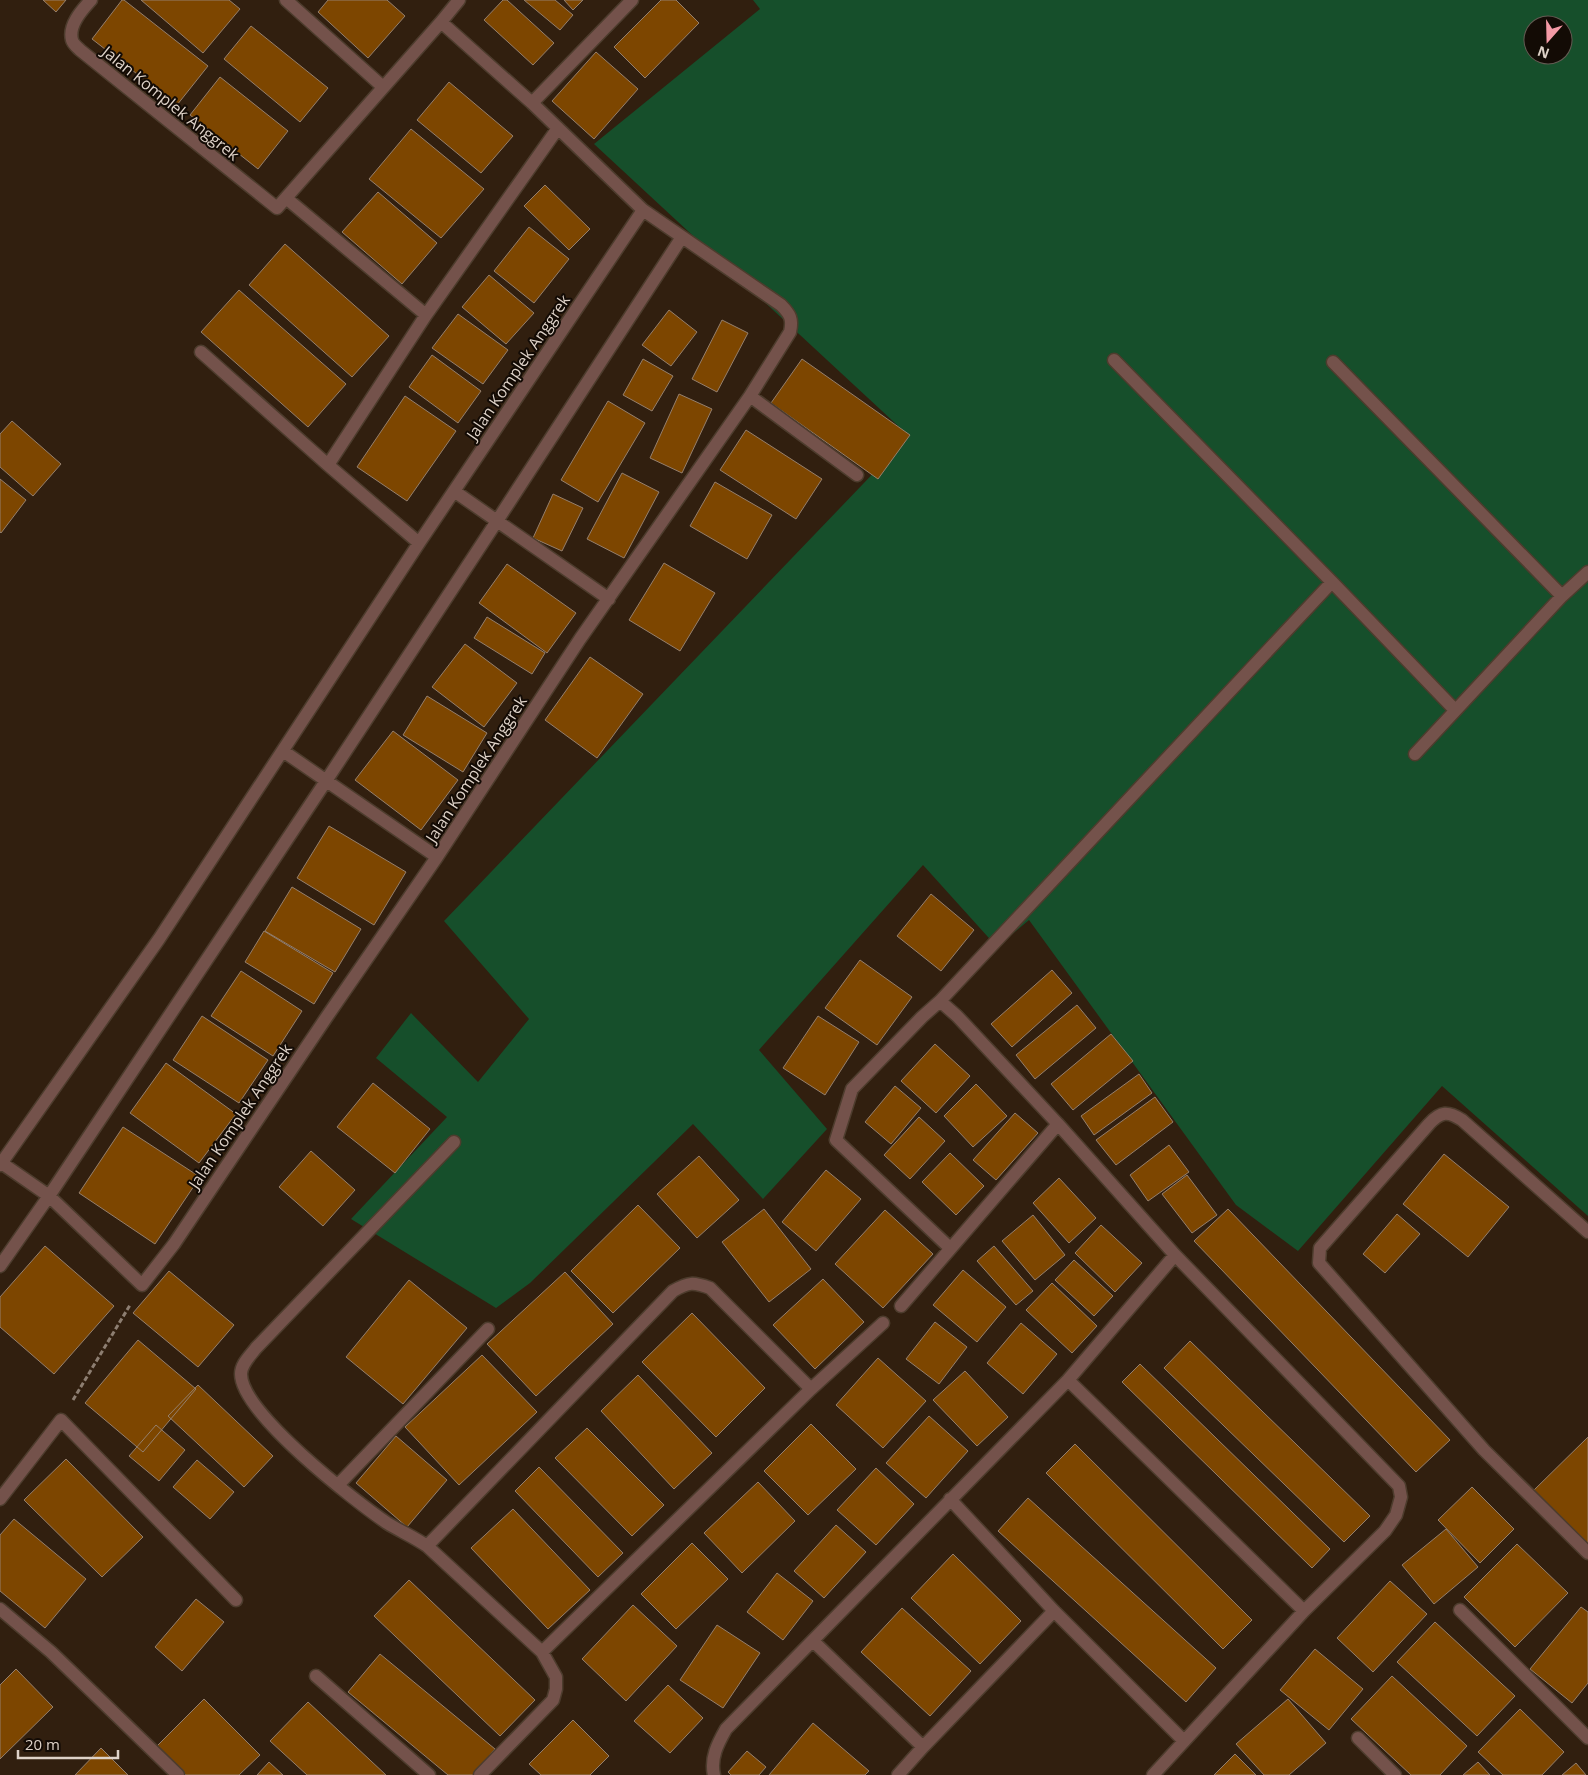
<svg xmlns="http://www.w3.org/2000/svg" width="1588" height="1775" font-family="'Open Sans',sans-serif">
<rect width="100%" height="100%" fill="#311f0f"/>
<path fill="#164f2b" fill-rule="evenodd" d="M753 0H1588V1216L1442 1086 1298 1251 1236 1205 1029 920 997 947 923 865 759 1050 827 1129 763 1199 693 1124 530 1283 496 1308 351 1219 447 1117 376 1058 411 1013 478 1082 529 1019 444 921 909 436 594 144 760 9ZM1533 25H1563V55H1533Z"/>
<path fill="#7d4600" stroke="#957f6c" d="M43 0H66L56 12Z
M122 0H124L208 66 177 105 92 39Z
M141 0H229L240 9 203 53Z
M328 0H387L405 16 368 58 318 12Z
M503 0H507L554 43 533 65 484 20Z
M524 0H555L573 15 560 30Z
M564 0H583L573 10Z
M661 0H676L699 23 645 78 614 47Z
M251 26 328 88 300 122 224 59Z
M596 52 638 89 594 139 552 101Z
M220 77 288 131 258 169 190 115Z
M449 82 513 136 481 173 417 120Z
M411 129 484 189 441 238 369 179Z
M545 185 590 229 569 250 524 206Z
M378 192 437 243 402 284 342 232Z
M529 227 569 259 534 303 494 271Z
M285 244 389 336 352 377 249 285Z
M489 275 534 313 506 344 462 307Z
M239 290 346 384 308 427 201 332Z
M669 310 697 332 671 366 642 345Z
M458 314 508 350 483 384 432 348Z
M722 320 748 333 717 392 692 379Z
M432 355 481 391 458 423 409 387Z
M643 359 673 376 652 411 623 395Z
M802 359 910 435 878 479 771 403Z
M679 394 712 409 682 473 650 458Z
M405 396 456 431 407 501 357 467Z
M608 401 645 423 598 502 561 480Z
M12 421 61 464 33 496 0 467V434Z
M746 430 822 479 796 519 720 470Z
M622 473 659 492 624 558 587 539Z
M0 479 26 500 1 533 0 532Z
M715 482 772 515 747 559 690 526Z
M553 494 583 508 562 551 533 538Z
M664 563 715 593 680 651 629 620Z
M507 564 576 613 547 653 479 603Z
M487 617 545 653 532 674 474 638Z
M465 644 517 683 484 727 432 687Z
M590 657 643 694 597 758 545 720Z
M427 696 487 733 463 772 403 735Z
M393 731 458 780 421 830 355 780Z
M329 826 406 872 374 925 297 878Z
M292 887 361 929 335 972 265 931Z
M931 894 974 930 941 971 897 936Z
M264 931 333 973 314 1004 245 962Z
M860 960 912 997 877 1045 825 1008Z
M1052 970 1072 993 1012 1047 991 1024Z
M241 971 302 1011 273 1056 211 1016Z
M1077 1005 1096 1028 1035 1079 1016 1055Z
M202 1016 268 1060 239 1103 173 1060Z
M818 1016 859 1042 825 1095 783 1068Z
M1111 1034 1133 1061 1073 1110 1051 1084Z
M935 1044 970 1076 936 1113 901 1081Z
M166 1063 236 1114 199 1163 130 1113Z
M1139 1074 1152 1093 1094 1135 1081 1116Z
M373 1083 430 1129 395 1173 337 1127Z
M976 1084 1007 1116 973 1147 944 1116Z
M895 1086 921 1108 891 1144 865 1122Z
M1155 1097 1173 1122 1116 1165 1096 1140Z
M1015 1113 1038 1133 996 1180 973 1160Z
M919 1117 945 1141 910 1179 884 1155Z
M123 1127 200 1177 155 1244 79 1193Z
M1169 1145 1189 1172 1148 1201 1130 1175Z
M311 1151 355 1190 323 1226 279 1187Z
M950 1153 984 1186 956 1215 922 1182Z
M1444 1154 1509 1207 1468 1257 1403 1204Z
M699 1156 739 1200 697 1238 657 1194Z
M826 1170 861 1199 816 1251 782 1222Z
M1187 1175 1217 1215 1192 1233 1162 1194Z
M1059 1178 1096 1218 1069 1243 1033 1203Z
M638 1205 680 1248 613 1313 571 1271Z
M764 1209 811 1269 769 1302 722 1242Z
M1228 1209 1450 1440 1416 1472 1194 1241Z
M885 1210 933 1254 883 1308 835 1264Z
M1397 1214 1420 1234 1385 1273 1363 1254Z
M1033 1215 1065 1255 1035 1280 1002 1241Z
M1101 1225 1142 1263 1115 1292 1075 1253Z
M45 1246 114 1306 54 1374 0 1327V1297Z
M994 1246 1033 1291 1016 1305 977 1261Z
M1074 1260 1113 1296 1094 1316 1055 1280Z
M963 1270 1006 1307 977 1342 933 1305Z
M169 1271 234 1325 198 1367 133 1313Z
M565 1272 613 1324 536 1396 487 1344Z
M823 1279 864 1322 815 1369 773 1325Z
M409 1280 467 1328 403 1404 346 1357Z
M1052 1283 1097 1326 1072 1353 1026 1310Z
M692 1313 765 1388 716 1437 642 1362Z
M935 1322 967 1347 939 1384 906 1359Z
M1021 1323 1057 1354 1023 1394 987 1363Z
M138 1340 196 1389 143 1452 85 1403Z
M1190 1341 1370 1516 1344 1542 1164 1368Z
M482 1355 537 1412 459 1485 405 1427Z
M878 1358 926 1401 883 1448 836 1405Z
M1140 1364 1330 1549 1312 1568 1122 1382Z
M965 1371 1008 1417 977 1446 933 1400Z
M638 1375 712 1453 674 1489 601 1411Z
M198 1385 273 1456 244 1487 168 1416Z
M929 1416 968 1451 926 1498 886 1463Z
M811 1424 856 1469 808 1515 764 1471Z
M156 1425 185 1450 159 1481 129 1456Z
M587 1428 664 1505 632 1536 555 1458Z
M396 1436 447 1480 407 1527 356 1483Z
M1588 1437V1546L1533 1491Z
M1075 1444 1252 1620 1223 1649 1046 1473Z
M66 1459 143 1537 102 1577 24 1500Z
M197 1460 234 1492 210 1519 173 1487Z
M539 1467 623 1553 598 1577 515 1491Z
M876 1468 914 1504 876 1545 837 1510Z
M758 1482 795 1521 742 1573 704 1533Z
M1472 1487 1514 1529 1480 1563 1438 1520Z
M1028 1498 1216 1668 1186 1702 998 1531Z
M513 1509 590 1590 548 1629 471 1548Z
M14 1519 86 1579 45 1628 0 1591V1535Z
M836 1525 866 1552 824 1598 794 1571Z
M1446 1529 1478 1567 1434 1604 1402 1565Z
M692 1543 728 1579 676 1629 641 1594Z
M1517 1544 1568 1593 1515 1647 1464 1597Z
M953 1554 1021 1621 980 1664 911 1598Z
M777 1573 813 1601 783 1640 747 1612Z
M409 1580 535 1700 500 1736 374 1616Z
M1390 1581 1427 1614 1373 1672 1337 1638Z
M196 1599 224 1622 182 1671 155 1647Z
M633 1605 677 1646 626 1701 582 1659Z
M1581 1607 1588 1612V1683L1572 1703 1530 1669Z
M902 1608 971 1671 930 1716 861 1652Z
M1435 1622 1515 1696 1477 1736 1397 1662Z
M717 1625 760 1653 723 1708 680 1680Z
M1315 1649 1363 1689 1329 1730 1280 1690Z
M380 1654 495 1749 473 1775H448L348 1692Z
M16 1669 53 1707 0 1759V1685Z
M1392 1676 1467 1746 1440 1775H1411L1351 1719Z
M668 1685 703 1718 670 1753 634 1721Z
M204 1699 260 1755 239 1775H186L157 1746Z
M1288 1699 1326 1743 1289 1775H1264L1236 1744Z
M308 1702 386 1775H307L270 1741Z
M1520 1709 1564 1752 1542 1775H1503L1478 1752Z
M573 1720 609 1756 590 1775H541L529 1764Z
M813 1723 869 1771 865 1775H769Z
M101 1748 128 1775H75Z
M747 1751 766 1767 759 1775H731L728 1772Z
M1235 1754 1256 1775H1214Z
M269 1762 283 1775H257Z
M1478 1762 1490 1775H1463Z
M1576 1763 1586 1775H1562Z"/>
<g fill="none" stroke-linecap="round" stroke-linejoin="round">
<defs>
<path id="minor" d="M286 0 383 87
M441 22 459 0
M532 103 632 0
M286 198 426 315
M201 352 328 465 419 543
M1114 360 1332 582 1455 710
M1333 362 1562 596 1415 754
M750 396 857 475
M328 465 426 315 558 128
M454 491 609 599
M1562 596 1588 572
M283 751 437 857
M940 1001 1332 582
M454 1142 256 1348C250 1356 241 1364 241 1374 241 1413 355 1501 387 1523 400 1531 414 1537 427 1546L673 1291C689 1282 693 1282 710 1288L811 1389 542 1652
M0 1162 49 1196 142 1285 174 1244 328 1015 437 857 580 639 750 396 790 332C793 319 790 314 781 305L643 210 532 103 441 22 277 208 80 50C77 47 73 44 72 40 68 25 82 10 91 0
M0 1165 159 939 419 543 643 210
M1588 1232 1462 1120C1448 1111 1441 1111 1429 1124L1320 1248 1319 1263 1484 1450 1588 1553
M950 1248 836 1140 852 1089 922 1017 940 1001 957 1016 1058 1124
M0 1266 49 1196 326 781 497 521 682 237
M901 1306 1058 1124 1175 1255 1399 1486 1401 1497 1396 1515 1385 1531 1304 1611 1153 1775
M1068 1380 1304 1611
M811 1389 883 1323
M338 1485 488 1329
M0 1499 61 1420 236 1600
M950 1499 1054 1611 1183 1740
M427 1546 542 1652 556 1677V1689L553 1700 480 1775
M0 1609 51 1652 178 1775
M1460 1610 1588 1738
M813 1641 923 1747 1054 1611
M316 1676 429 1775
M1358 1738 1395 1775
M714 1775C710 1758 718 1743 726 1729L1068 1380 1175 1255
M898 1775 923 1747"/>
</defs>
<use href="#minor" stroke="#4d3c2d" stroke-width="15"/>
<path stroke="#8d7e71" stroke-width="3" stroke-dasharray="5 2.5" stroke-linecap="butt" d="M73 1400 130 1305"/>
<use href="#minor" stroke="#74524b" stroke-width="12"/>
</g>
<g text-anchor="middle" stroke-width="4" stroke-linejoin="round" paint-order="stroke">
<g font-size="16" fill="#ded2c8" stroke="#130b05">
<text transform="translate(171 103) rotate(39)" y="6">Jalan Komplek Anggrek</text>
<text transform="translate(518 367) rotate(-56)" y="6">Jalan Komplek Anggrek</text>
<text transform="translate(476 769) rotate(-57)" y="6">Jalan Komplek Anggrek</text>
<text transform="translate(240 1116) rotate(-56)" y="6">Jalan Komplek Anggrek</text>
</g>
</g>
<g transform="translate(1548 40) rotate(200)"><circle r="24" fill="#130b05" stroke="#645b53"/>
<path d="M0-4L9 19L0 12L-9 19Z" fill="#f49aa6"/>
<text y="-8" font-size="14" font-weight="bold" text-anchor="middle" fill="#ded2c8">N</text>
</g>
<path d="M18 1750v8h100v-8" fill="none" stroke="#ded2c8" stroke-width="2.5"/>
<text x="25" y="1750" font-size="15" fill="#ded2c8" stroke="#130b05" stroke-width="4" paint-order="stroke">20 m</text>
</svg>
